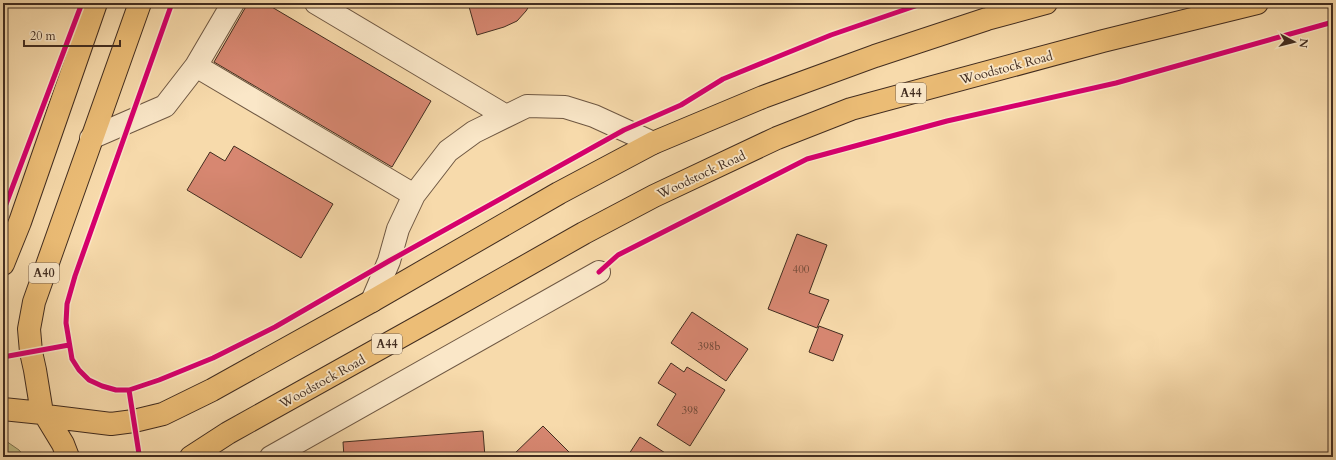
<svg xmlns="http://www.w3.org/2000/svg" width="1336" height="460" font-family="Cardo,serif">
<rect width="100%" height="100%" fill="#f7daab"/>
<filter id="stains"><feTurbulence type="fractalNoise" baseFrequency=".005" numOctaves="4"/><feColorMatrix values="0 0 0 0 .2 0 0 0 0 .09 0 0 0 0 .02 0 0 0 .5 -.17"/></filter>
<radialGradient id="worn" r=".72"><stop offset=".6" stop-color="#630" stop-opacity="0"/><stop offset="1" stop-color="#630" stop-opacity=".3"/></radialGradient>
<path fill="#c3bd84" stroke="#827552" d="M3 439 19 450 25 457H3Z"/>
<path fill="#d78771" stroke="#422d20" d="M248 3H265L431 101 392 167 214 62Z
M468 3H531L526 11 517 21 504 27 477 35Z
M234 146 333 204 301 258 187 190 210 152 225 161Z
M797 234 827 245 809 293 829 300 817 328 768 309Z
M692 312 748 349 726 381 671 343Z
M819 326 843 335 833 361 809 352Z
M671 363 684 372 687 367 725 390 690 446 657 425 676 394 658 383Z
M543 426 574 457H513L512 456Z
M483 431 485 457H344L343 442Z
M640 437 670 456V457H627Z"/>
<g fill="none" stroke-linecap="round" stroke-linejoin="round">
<defs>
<path id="minor" d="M316 3 506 116
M196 66 414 195
M91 138 165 106 196 66 233 3
M372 301 389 261 398 229 414 195 448 151 474 132 527 106 565 107 594 116 653 143
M271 457 599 272"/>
<path id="highway" d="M3 264 20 222 96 3
M3 409 42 413 46 416 63 444 68 457
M42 413 35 370 31 352 29 329 34 302 140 3
M46 416 111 424 134 421 163 414 212 390 372 301 559 193 653 143 763 97 875 56 987 19 1046 3
M191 457 228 433 443 313 584 233 654 196 777 138 851 109 1103 41 1257 3"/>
</defs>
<use href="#minor" stroke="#6f5843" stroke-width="24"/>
<use href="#highway" stroke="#422d20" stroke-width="24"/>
<use href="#minor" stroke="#fae7c8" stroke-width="22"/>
<use href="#highway" stroke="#ecbd76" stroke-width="22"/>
<defs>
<path id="cycleway" d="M172 3 75 276 67 304 66 323 72 359 79 370 89 380 102 386 116 390H129L159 380 213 358 275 327 389 261 624 130 681 105 723 79 831 35 924 3
M3 212 82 3
M599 272 618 255 807 159 947 121 1116 83 1333 22
M3 357 69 345
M129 390 139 454 133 457"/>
</defs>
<use href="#cycleway" stroke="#fae7c8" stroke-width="8"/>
<use href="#cycleway" stroke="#d6006c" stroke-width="5"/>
</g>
<g text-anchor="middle" stroke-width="3.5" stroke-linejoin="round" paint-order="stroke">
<g font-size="11" fill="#674434">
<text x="801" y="273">400</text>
<text x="709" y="350">398b</text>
<text x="690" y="414">398</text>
</g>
<g fill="#fae7c8" stroke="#796552" stroke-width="1">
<rect x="896" y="83" width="30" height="20" rx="3"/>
<rect x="29" y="263" width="30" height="20" rx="3"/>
<rect x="372" y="334" width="30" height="20" rx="3"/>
</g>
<g font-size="12" font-weight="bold" fill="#422d20">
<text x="911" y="97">A44</text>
<text x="44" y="277">A40</text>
<text x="387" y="348">A44</text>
</g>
<g font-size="13" fill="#422d20" stroke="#fae7c8">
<text transform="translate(1006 67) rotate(-15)" y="5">Woodstock Road</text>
<text transform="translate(701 174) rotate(-25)" y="5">Woodstock Road</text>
<text transform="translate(322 381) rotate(-29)" y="5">Woodstock Road</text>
</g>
</g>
<rect width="1336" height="460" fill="none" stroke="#f7daab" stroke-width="16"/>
<rect x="4" y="4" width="1328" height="452" fill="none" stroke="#422d20" stroke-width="2"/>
<rect x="8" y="8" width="1320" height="444" fill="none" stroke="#422d20"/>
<g transform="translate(1294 42) rotate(97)" stroke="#fae7c8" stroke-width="3" paint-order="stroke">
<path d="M0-3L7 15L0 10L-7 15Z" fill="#422d20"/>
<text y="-6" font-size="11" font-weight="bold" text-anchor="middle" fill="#422d20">N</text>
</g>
<path d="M24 40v6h96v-6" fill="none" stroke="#422d20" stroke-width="2"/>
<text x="30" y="40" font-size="12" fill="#422d20" stroke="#fae7c8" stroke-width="3" paint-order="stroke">20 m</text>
<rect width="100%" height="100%" filter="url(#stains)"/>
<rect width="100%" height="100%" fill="url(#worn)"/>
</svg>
